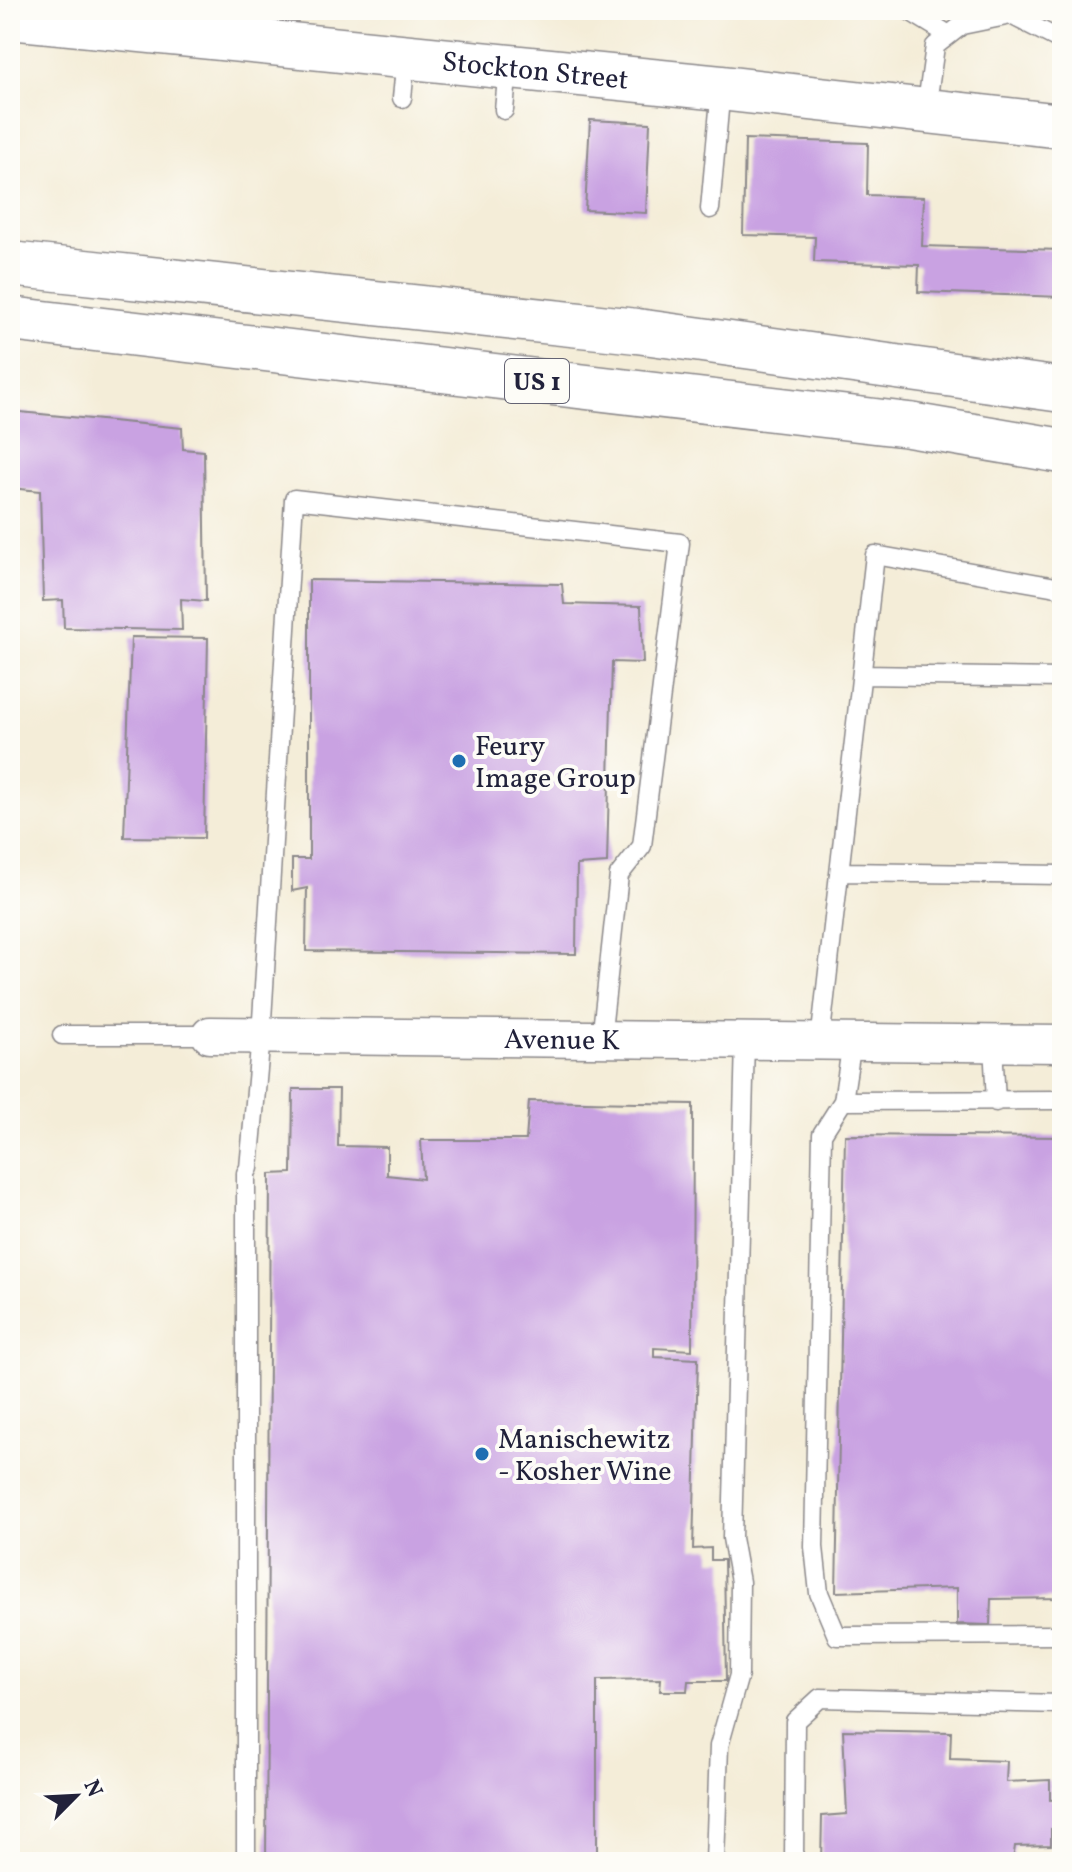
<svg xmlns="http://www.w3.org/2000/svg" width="1072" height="1872" font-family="Vollkorn,serif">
<rect width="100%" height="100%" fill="#fdfcf7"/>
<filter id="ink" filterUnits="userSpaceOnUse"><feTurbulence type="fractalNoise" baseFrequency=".0125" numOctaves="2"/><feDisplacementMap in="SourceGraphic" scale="16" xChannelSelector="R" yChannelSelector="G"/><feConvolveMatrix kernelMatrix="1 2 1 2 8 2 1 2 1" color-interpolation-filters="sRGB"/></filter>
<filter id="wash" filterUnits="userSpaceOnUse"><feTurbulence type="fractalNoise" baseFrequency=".006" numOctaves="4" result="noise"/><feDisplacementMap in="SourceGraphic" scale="32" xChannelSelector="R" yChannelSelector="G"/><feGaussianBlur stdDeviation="1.8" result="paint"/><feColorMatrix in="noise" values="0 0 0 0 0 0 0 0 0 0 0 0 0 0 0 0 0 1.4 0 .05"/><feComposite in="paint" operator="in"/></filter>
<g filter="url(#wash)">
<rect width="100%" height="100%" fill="#f4edd8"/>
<g id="blocks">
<path fill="#c9a2e2" d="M590 120 650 123 646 213 585 210Z
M745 139 868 143 867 195 924 197 922 246 1062 250V297L918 292 919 265 814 262 815 237 743 235Z
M10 411 182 428 183 449 204 451 206 601 181 599 182 630 64 628 63 600 43 601 40 491 10 488Z
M309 580 562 584 564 604 641 606 643 663 612 662 607 863 577 865 576 954 306 951 307 888 292 891V859H309Z
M131 637 208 638 204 838 124 837Z
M293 1089H339L338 1146 387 1147V1175L423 1179 421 1140H526L529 1101 693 1104 692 1350 654 1348V1357L698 1359 693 1549 711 1548V1560H724L726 1681H688L687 1691H660L661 1679 597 1680V1862H266L270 1174 292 1173Z
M845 1135 1062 1137V1598L991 1599 990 1625 957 1624V1588L836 1592Z
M843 1730 951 1732 950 1759 1007 1761 1006 1782 1050 1780V1800L1062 1799V1828L1051 1829V1845L1015 1846 1013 1860 821 1862 822 1816 847 1814Z"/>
</g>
</g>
<g filter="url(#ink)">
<use href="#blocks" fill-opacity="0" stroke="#8b888a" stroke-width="2"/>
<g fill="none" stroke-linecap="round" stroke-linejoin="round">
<defs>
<path id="lane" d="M908 10 949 35
M402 98 406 58
M504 110 508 68
M926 111 935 46 962 25 1011 15 1062 41
M710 209 721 88
M862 675 1062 678
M840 872 1062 875
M62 1035H210
M820 1042 875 555 1062 588
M852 1042 843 1101 822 1134 814 1547 819 1593 837 1636 1062 1635
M993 1044 996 1102
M843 1101 1062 1100
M246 1862V1173L249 1168 261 1036 294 499 680 543 642 846 619 875 601 1040
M715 1862 719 1746 739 1675 740 1582 732 1538 745 1041
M794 1862 795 1721 820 1698 1062 1704"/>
<g id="street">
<path id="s1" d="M210 1035 1062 1044"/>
</g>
<g id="secondary">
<path id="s2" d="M10 17 721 88 1062 126"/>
</g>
<path id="highway" d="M10 264 637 331 1062 390
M10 319 909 425 1062 451"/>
</defs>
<use href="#lane" stroke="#8b888a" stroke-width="21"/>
<use href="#street" stroke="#8b888a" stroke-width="39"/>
<use href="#secondary" stroke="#8b888a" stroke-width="47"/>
<use href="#highway" stroke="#8b888a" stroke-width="47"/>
<use href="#lane" stroke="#fff" stroke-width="18"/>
<use href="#street" stroke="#fff" stroke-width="36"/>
<use href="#secondary" stroke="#fff" stroke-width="44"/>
<use href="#highway" stroke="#fff" stroke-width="44"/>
</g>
</g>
<g fill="#1f6fb2" stroke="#fdfcf7" stroke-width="3">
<circle cx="459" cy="761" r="8"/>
<circle cx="482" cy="1454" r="8"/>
</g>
<g text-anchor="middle" stroke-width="8" stroke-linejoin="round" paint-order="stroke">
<rect fill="#fdfcf7" stroke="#646373" stroke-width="2" x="505" y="359" width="64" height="44" rx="6"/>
<g font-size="26" font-weight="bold" fill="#22223b">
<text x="537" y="390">US 1</text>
</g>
<g font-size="28" fill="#22223b" stroke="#fdfcf7">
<text dy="10" stroke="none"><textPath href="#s2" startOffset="528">Stockton Street</textPath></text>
<text dy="10" stroke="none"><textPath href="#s1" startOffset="352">Avenue K</textPath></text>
</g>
<g font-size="28" fill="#22223b" stroke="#fdfcf7" text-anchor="start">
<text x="475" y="755">Feury<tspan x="475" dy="32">Image Group</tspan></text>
<text x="498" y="1448">Manischewitz<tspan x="498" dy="32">- Kosher Wine</tspan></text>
</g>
</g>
<rect width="1072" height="1872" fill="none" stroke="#fdfcf7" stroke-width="40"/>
<g transform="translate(76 1796) rotate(66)" stroke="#fdfcf7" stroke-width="6" paint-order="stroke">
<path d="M0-6L14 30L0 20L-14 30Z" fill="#22223b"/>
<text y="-12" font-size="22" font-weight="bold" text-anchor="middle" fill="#22223b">N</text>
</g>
</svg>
